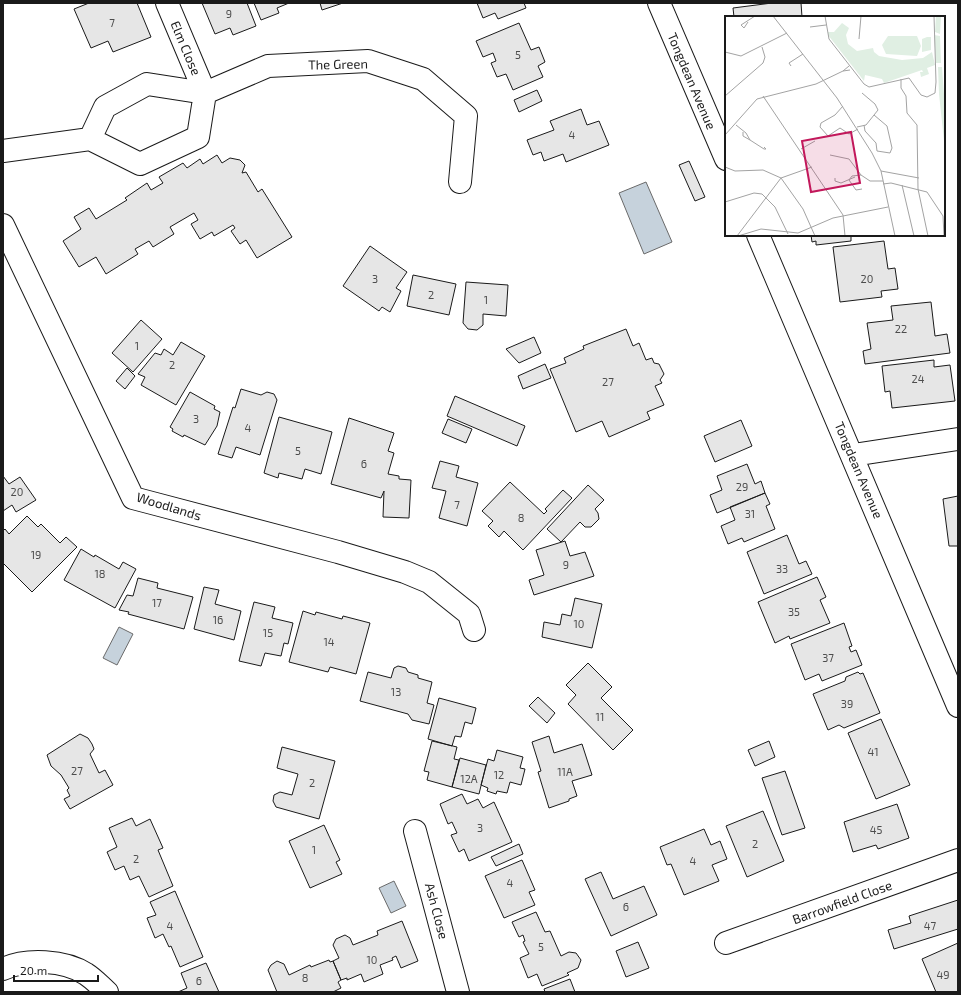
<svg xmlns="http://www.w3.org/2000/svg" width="961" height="995" font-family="'Exo 2',sans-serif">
<rect width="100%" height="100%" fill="#fff"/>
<path fill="#c6d2dc" stroke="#6a6a6a" d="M646 182 672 242 644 254 619 193Z
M119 627 133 634 117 665 103 658Z
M394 881 406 906 391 913 379 888Z"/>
<path fill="#e6e6e6" stroke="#1a1a1a" d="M89 3H137L151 37 113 52 108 41 91 48 74 9Z
M202 3H247L256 26 233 35 230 28 215 34Z
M254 3H289L277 8 279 13 261 20Z
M320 3H343L322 10Z
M477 3H524L526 8 498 19 495 13 483 18Z
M772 3H801L802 17H734L733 8Z
M519 23 531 50 539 47 545 62 538 66 543 77 513 90 506 74 497 77 491 63 496 61 493 53 483 57 476 41Z
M537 90 542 101 519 112 514 100Z
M581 109 587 125 599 121 609 145 566 162 563 154 544 161 541 152 533 155 527 140 554 130 550 121Z
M217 155 222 163 230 158 240 160 245 165 242 173 246 172 258 192 262 189 292 237 257 258 246 240 240 244 231 231 235 228 233 225 214 236 212 232 200 239 191 224 198 220 194 213 170 227 174 234 153 247 149 241 135 249 138 254 106 274 96 257 79 267 63 241 81 229 74 217 89 208 96 219 127 200 125 198 147 183 151 190 163 183 159 177 183 163 187 168 200 159 203 164Z
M689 161 705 197 695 201 679 165Z
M811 235H851V241L816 245V241L812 242Z
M884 241 888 269 895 268 898 289 881 291 882 297 840 302 833 247Z
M370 246 407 272 396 288 401 291 390 312 382 307 379 311 343 286Z
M413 275 456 284 449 315 407 306Z
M466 282 508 285 506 316 483 314V325L477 330 468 329 463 323Z
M931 302 935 336 947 334 950 353 865 364 863 351 871 349 867 323 893 320 891 306Z
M141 320 162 339 133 372 112 353Z
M626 329 633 346 639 343 646 360 652 358 654 363 659 364 664 374 660 380 662 383 655 386 664 405 647 412 650 419 609 437 602 421 576 432 550 369 566 363 564 358 584 349 583 346Z
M534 337 541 353 519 363 506 349Z
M181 342 205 356 176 405 141 385 145 377 138 374 155 353 161 355 164 349 173 355Z
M934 360V367L950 365 955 401 892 408 890 391 885 392 882 366Z
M545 364 551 378 523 389 518 376Z
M127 368 135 376 125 389 116 381Z
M241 389 261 395 267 392 274 394 277 400 260 455 236 447 232 458 218 454 233 407 235 408Z
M190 392 215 406 214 409 220 412 217 426 205 445 184 435 183 437 172 431 173 429 170 427Z
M455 396 525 426 517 446 447 416Z
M279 417 332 432 321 474 305 469 302 479 279 473 278 478 264 473Z
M349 418 394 433 388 451 394 453 388 474 399 476V479L411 480 409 518 383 517 384 491 381 498 331 484Z
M448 419 472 429 466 443 442 433Z
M741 420 752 446 715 462 704 436Z
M440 461 459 466 456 477 478 483 467 526 439 518 446 491 432 488Z
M747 464 755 484 761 481 765 493 717 513 710 495 722 490 717 476Z
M3 476 9 484 20 477 36 500 16 512 12 505 3 511Z
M510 482 544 514 547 511 545 509 563 490 572 498 523 550 504 531 499 537 488 526 493 521 482 511Z
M588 485 604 500 595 509 598 513 599 519 591 527H585L580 522 561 542 547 529Z
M765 493 770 504 766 506 775 529 744 542 742 538 728 544 721 526 735 520 730 507Z
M958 496V546H949L943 499Z
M27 516 38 527 41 524 60 543 66 537 77 547 32 592 3 563V531L5 529 9 534Z
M787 535 799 564 806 561 812 574 764 594 747 552Z
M565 541 570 556 585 552 594 576 534 595 529 580 544 575 536 550Z
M81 549 94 557 95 555 119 569 123 562 136 569 115 608 64 580Z
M817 577 826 597 820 600 830 623 790 639 789 636 775 643 758 602Z
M138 578 158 583 157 588 193 597 184 629 128 614 129 612 119 610 127 595 133 596Z
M204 587 219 590 215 604 241 611 234 640 194 629Z
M575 598 602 604 592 648 542 637 544 622 560 625 562 614 571 616Z
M254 602 275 607 272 618 293 623 288 644 284 643 281 656 265 653 261 666 239 661Z
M303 611 315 615 316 612 342 619 343 616 370 623 356 674 330 667 328 672 289 662Z
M844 623 852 646 849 647 851 652 856 650 862 665 822 681 819 674 805 680 791 644Z
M588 663 612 687 601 698 633 730 613 750 568 704 576 695 566 685Z
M398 666 406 668 408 672 418 675V678L432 682 427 703 434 705 429 724 412 720 408 714 360 701 368 672 391 678 394 668Z
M858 672 860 674 863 673 880 713 844 728 839 725 828 730 813 694 845 681 846 677Z
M538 697 555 713 547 723 529 706Z
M439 698 476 708 472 724 465 722 461 737 455 736 452 746 428 739Z
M881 719 910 785 876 799 848 733Z
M80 734 88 738 92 744 94 749 90 754 99 773 105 770 113 785 70 809 64 799 70 796 67 790 69 788 61 775 51 766 47 755Z
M549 736 554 753 582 744 592 775 572 781 577 796 569 799V801L549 808 538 772 541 771 532 742Z
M432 741 457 747 454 759 459 760 452 787 427 780 429 772 424 771Z
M769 741 775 757 755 766 748 750Z
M282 747 335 761 319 819 276 807 273 801 274 795 280 792 292 795 298 774 277 768Z
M497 750 523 757 520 768 525 769 521 785 510 782 507 793 497 791 496 794 487 791 488 788 481 785 488 759 494 761Z
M460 758 486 765 479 794 452 787Z
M785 771 805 828 782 835 762 778Z
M462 794 467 804 478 799 483 808 494 802 512 842 469 861 464 849 459 852 451 835 457 833 452 822 448 824 440 804Z
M897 804 909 838 878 849 876 845 853 852 844 822Z
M763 811 784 861 747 877 726 826Z
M132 818 136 826 150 819 163 848 158 850 173 886 149 897 139 876 130 880 124 866 115 870 107 852 117 847 109 828Z
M324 825 340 860 336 862 342 874 310 888 289 841Z
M704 829 711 845 720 841 727 859 712 865 719 881 684 895 671 864 667 865 660 847Z
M519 844 523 854 496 866 491 857Z
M522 860 535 890 529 892 535 905 504 918 485 876Z
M601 872 613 899 644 886 657 915 611 936 585 879Z
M175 891 203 957 180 967 171 946 169 947 163 934 155 938 147 918 156 915 150 902Z
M958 900V929L894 949 888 930 911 923 909 916Z
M536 912 545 932 550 931 561 956 569 952 576 953 581 960 578 968 567 973 569 975 542 986 537 974 528 978 520 958 529 954 523 942 525 941 523 935 519 937 512 922Z
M402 921 418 961 401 968 396 956 392 958 393 960 380 965 383 974 364 982 361 974 347 980V978L341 980 333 961 339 958 333 945 336 939 345 935 350 938 353 945 378 935 377 931Z
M638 942 649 968 626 977 616 951Z
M958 943V992H936L922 959Z
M329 960 330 962 333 961 341 980 338 982 341 988 333 992H277L268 970 271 965 277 961 284 964 289 975 310 965 311 967Z
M206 963 219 992H178L187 988 181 973Z
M570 979 575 992H545L544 989Z"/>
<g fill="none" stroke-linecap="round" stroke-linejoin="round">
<defs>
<path id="minor" d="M167 3 205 93
M659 3 726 159
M205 93 268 66 368 61 423 79 466 116 460 182
M90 139 105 107 147 84 205 93
M3 151 90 139 140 164 198 137 205 93
M3 225 133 498 338 552 405 572 429 582 469 614 474 630
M758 235 958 706
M853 455 958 439
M415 831 458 992
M726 943 958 860
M3 969C26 958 65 960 86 974 94 979 100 986 107 992"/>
</defs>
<use href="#minor" stroke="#1a1a1a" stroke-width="24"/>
<use href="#minor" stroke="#fff" stroke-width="22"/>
</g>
<g text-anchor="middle" stroke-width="3" stroke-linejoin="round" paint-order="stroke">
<g font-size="11" fill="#4d4d4d">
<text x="229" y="18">9</text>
<text x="112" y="27">7</text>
<text x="518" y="59">5</text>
<text x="572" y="139">4</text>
<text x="375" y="283">3</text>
<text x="867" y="283">20</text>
<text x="431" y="299">2</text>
<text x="486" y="304">1</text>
<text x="901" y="333">22</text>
<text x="137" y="350">1</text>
<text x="172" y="369">2</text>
<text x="918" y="383">24</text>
<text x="608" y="386">27</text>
<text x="196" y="423">3</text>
<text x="248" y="432">4</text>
<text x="298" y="455">5</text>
<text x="364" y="468">6</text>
<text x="742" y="491">29</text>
<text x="17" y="496">20</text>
<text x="457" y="509">7</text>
<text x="750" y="518">31</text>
<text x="521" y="522">8</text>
<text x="36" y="559">19</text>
<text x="566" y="569">9</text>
<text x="782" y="573">33</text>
<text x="100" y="578">18</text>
<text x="157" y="607">17</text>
<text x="794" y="616">35</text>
<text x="218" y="624">16</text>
<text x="579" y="628">10</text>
<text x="268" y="637">15</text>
<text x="329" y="646">14</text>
<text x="828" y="662">37</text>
<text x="396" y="696">13</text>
<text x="847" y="708">39</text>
<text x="600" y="721">11</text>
<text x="873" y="756">41</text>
<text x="77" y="775">27</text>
<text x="565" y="776">11A</text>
<text x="499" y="779">12</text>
<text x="469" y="783">12A</text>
<text x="312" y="787">2</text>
<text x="480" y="832">3</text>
<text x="876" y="834">45</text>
<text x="755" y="848">2</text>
<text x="314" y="854">1</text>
<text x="136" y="863">2</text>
<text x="693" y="865">4</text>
<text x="510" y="887">4</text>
<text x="626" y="911">6</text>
<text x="170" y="930">4</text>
<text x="930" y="930">47</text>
<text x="541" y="951">5</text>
<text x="372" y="964">10</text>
<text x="943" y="979">49</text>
<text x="305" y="982">8</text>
<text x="199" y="985">6</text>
</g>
<g font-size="13" fill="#1a1a1a" stroke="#fff">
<text transform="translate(186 48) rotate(67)" y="5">Elm Close</text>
<text transform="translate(338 64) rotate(-1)" y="5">The Green</text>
<text transform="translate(692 81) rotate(67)" y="5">Tongdean Avenue</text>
<text transform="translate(859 470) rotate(67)" y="5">Tongdean Avenue</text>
<text transform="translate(169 506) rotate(17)" y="5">Woodlands</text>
<text transform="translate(842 902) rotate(-20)" y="5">Barrowfield Close</text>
<text transform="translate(437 911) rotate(75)" y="5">Ash Close</text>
</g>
</g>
<g transform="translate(725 16)">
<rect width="220" height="220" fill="#fff"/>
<path d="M211 0H216L215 18 210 16ZM117 7 124 12 121 19 123 28 132 35 148 32 149 36 154 40 177 44 198 42 207 36 210 49 202 52 204 58 196 61 195 56H198L197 54 159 67 157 63 140 59 139 65 103 19V16H109ZM209 19 215 20 216 47H211ZM163 20H192L196 30 192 40 161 38 157 29ZM202 21H206V34L197 36V23ZM213 51H217L220 92V134L214 78Z" fill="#e0efe3"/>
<path fill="none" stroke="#a3a3a3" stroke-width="1" d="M48 0 112 82 147 137 156 155 170 220M100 0 104 23 139 68 144 71 184 62 196 79 202 81 210 77 211 66 209 0M23 6 19 12 16 9 30 0M85 11 101 9M134 23 136 0M0 36 16 40 62 17M66 50 64 47 78 38M124 50 118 55 125 54M176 63V72L181 80 182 97 192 109 193 173 203 220M0 80 38 47 40 41 37 31M38 80 118 199 120 220M118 90 110 99 96 107 95 111 103 120 115 112 124 118 133 113M11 109 21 117 25 124 39 133H41L39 131M139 109 140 115 151 127 152 135 165 137 167 132 162 110 149 99M132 111 141 109 153 94 150 88 137 77M18 116V120L25 124M0 119 32 83 91 68 118 55M76 133 90 125M105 139 124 143 136 159M0 151 10 155 38 154 56 162 78 193 90 220M156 155 194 162M110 162V165L116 167 130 161M124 164 127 160 136 159 145 165H158M124 164 131 174 137 173M158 168 166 167 202 176 218 200 219 220M177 169 189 220M0 186 29 177 37 178 50 191 63 218M12 220 56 162 87 151M13 220 36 213 73 217 108 202 163 191"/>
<path fill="#c2185b" fill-opacity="0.15" stroke="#c2185b" stroke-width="2" d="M126 116 135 167 86 176 77 125Z"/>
<rect width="220" height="220" fill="none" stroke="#1a1a1a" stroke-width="2"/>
</g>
<rect width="961" height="995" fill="none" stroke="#1a1a1a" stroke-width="8"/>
<path d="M14 975v6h84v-6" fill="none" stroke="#1a1a1a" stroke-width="2"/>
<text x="20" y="975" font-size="12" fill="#1a1a1a" stroke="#ffffff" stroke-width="3" paint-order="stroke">20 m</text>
</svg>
